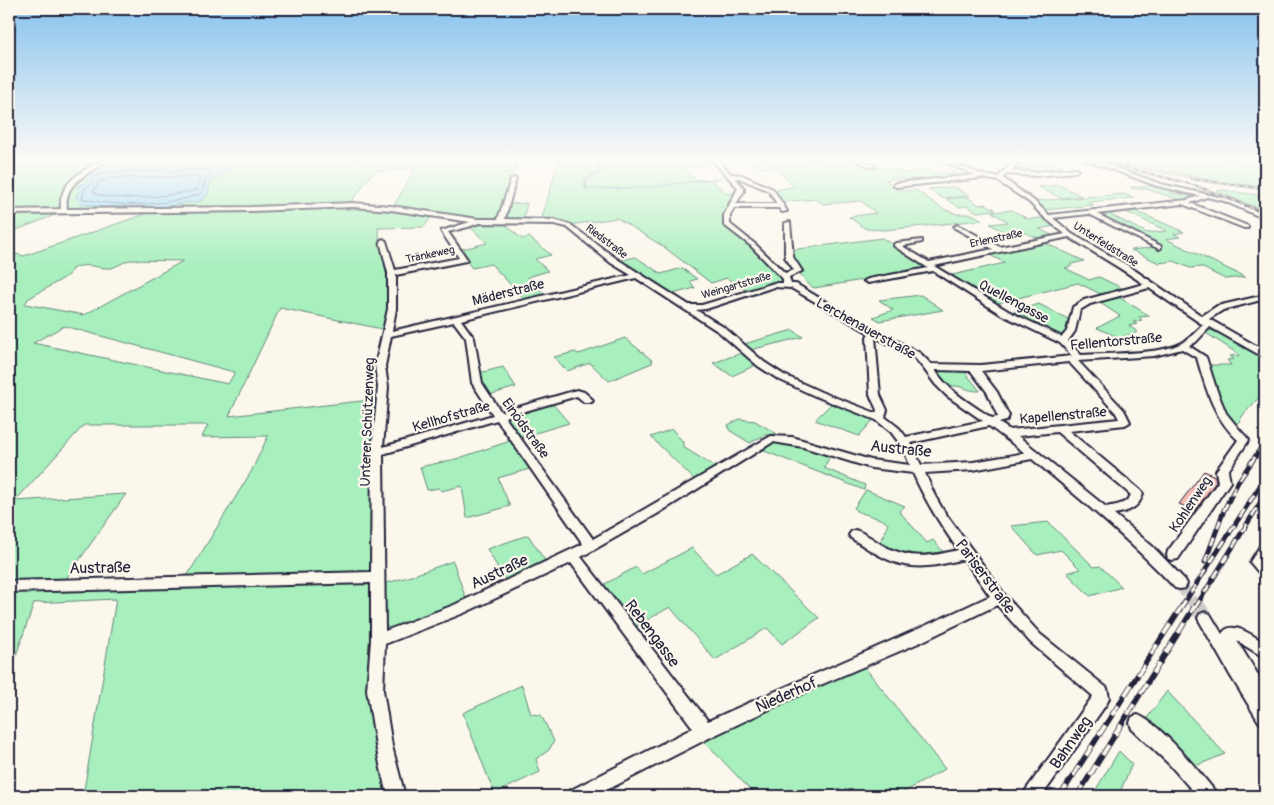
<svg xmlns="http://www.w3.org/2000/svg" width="1274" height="805" font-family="Pangolin,sans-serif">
<rect width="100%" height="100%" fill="#fbf7ec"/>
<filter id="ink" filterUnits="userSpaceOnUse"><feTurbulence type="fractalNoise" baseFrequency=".02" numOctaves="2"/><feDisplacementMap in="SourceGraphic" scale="10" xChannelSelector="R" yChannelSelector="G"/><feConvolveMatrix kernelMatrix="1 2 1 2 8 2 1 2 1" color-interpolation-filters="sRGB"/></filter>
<g filter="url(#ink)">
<path fill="#fae5db" d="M1090 159H1101L1193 178 1265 188V190L1229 186 1160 175 1233 198 1265 211V214L1193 186Z"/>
<path fill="#a7efbc" stroke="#64887c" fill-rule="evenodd" d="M9 159H547H521L517 162 500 218 495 220 443 213 432 216 424 227 378 228 387 278 388 309 382 329 280 308 229 416 379 399 383 750 394 796H83L116 599 34 603 9 676V252L24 256 148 213 253 211 60 213 9 233ZM415 169 395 204 389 208 348 206 374 171ZM129 260 183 261 84 315 25 304 28 299 69 275 72 269C88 261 95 269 111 268 116 267 124 262 129 260ZM64 326 234 372H235L228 384 33 343ZM84 425H208L202 437 268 436 251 472 184 581 63 583 126 494 15 501Z
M559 159H586L597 162 599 172 584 179 583 183 585 189 588 188H586L587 180 601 172 599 162 589 159H606L619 165 635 164 652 159H855L873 167 897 169 904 173 930 169 939 174 952 172 963 178 911 183 902 178 886 180 902 191 916 190 943 209 957 214H972L982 220 885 230 866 229 849 217 876 213 861 201 823 204 815 199 780 202 772 190 794 187 776 166 762 168 749 160 683 167 696 180 711 179 726 193H737L724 221 729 230 751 245 784 281 748 292 727 278 711 283 664 247 617 218 569 225 541 221Z
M1024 159H1043L1070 170 1054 172 1041 166 1027 168 1038 173 1012 171Z
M1101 159 1177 175 1220 182 1112 159H1265V187L1222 182 1265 188C1210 182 1156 172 1101 159Z
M1059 185 1082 196 1061 198 1038 187Z
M1155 185 1175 189 1170 193 1191 196 1193 194 1205 195 1184 201 1146 189H1134L1130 187H1143Z
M954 187 970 196 942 198 928 189Z
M1222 190 1265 196V211L1216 191Z
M1124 194 1134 198 1088 202 1094 205 1045 210 1036 201Z
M967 197 979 205 986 204 996 210 977 212 967 206 959 207 946 199Z
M527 203 523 221 504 219 509 204Z
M1131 209 1184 232 1174 234 1180 237 1166 239 1245 277 1225 279 1201 267 1190 268 1174 261 1159 263 1131 250 1158 247 1092 213 1105 212 1147 233 1167 231 1122 210Z
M1012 210 1028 219 1045 218 1054 226 1039 229 1056 237 1042 240 1023 232 1009 235 990 224 1008 222 992 212Z
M476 222 504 223 522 239 529 237 551 255 535 259 548 271 528 277 546 296 526 301 491 264 472 268 458 250 487 243 469 226Z
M882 238 930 269 814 288C802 282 794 263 791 250Z
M1043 242 1084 261 1071 264 1072 266 1065 268 1089 280 1099 277 1126 290 1105 296 1078 283 994 304 948 276 1005 263 988 254Z
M636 257 661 274 682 268 697 279 690 281 695 288 669 295 617 261Z
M921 295 943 310 880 321 873 317 893 310 879 300Z
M1117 296 1150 316 1139 317 1142 320 1133 322 1137 324 1129 326 1138 332 1120 338 1097 328 1120 316 1097 301Z
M1039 304 1068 319V330L1061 339 1009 313Z
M793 330 803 337 750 350 744 344Z
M1209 330 1222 334 1265 358V391L1243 415 1238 424 1230 422 1225 415 1207 365H1231L1227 360 1234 359 1230 356 1240 355 1206 333Z
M625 338 653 361 652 363 609 381 590 363 567 371 554 357 575 352 579 354Z
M744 352 758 364 732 376 713 363Z
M503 367 516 387 486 396 479 385V373Z
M938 370 964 371 980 391C967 392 961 383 947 387L937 373Z
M551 402 569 423 519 438 506 420 512 415Z
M833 402 874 419 859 436 815 420Z
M740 419 755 421 777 434 765 435 750 443 729 430 728 425Z
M672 429 683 442V447L717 468 696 481 651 437Z
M513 440 533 468 498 478 510 506 467 518 462 486 441 491 439 488 427 490 420 467 456 459Z
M771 442H785L830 456 824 468 865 485 864 490 759 449Z
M866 490 905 506 899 511 927 543 933 540 946 555 916 561 879 546 888 524 883 520 856 511 854 508Z
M1048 522 1094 567 1100 566 1122 587 1090 596 1067 573 1080 569 1061 550 1037 555 1011 526Z
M528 535 548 565 508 585 487 549Z
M692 548 716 574 752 554 819 618 782 644 767 628 715 660 670 607 633 628 601 586 636 567 642 574Z
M453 561 467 602 394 630 385 626 383 584 408 577Z
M863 665 945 769 897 796H756L704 741 731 724Z
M522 685 531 714 541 715 554 741 549 750 536 759 540 772 500 791 493 790 463 713Z
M1167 691 1225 754 1193 767 1145 721Z
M1119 751 1132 764 1120 792 1125 796H1092Z"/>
<path fill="#96d7f8" stroke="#688fac" d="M218 163 231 169 222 176 210 182C210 189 208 198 200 201 196 203 190 202 185 203 151 210 116 209 81 204L76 196 80 191 76 187 86 182 92 171 110 167H151Z"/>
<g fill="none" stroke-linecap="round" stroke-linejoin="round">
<path stroke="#506a87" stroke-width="1" d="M209 170 211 173 205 180 202 193C172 206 113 208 82 198L85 188 90 185 94 177 108 172Z
M196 177 199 179 197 190C176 195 110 204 93 192L99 182 110 178Z"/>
<path stroke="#688fac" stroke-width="1" d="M587 159 598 162 600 172 585 179 586 189 643 188 721 178
M155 167 164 159
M230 167 235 162"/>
</g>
<path fill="#f7bcb4" stroke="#22223b" d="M1204 471 1215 476 1216 482 1195 511 1179 504Z"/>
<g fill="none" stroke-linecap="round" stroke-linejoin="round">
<path stroke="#d0ccc9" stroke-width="12" stroke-dasharray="12 6" stroke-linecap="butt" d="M1180 584 1197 608"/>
<path stroke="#d0ccc9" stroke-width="16" stroke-dasharray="16 8" stroke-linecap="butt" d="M1197 606 1205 618"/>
<defs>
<path id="minor" d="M103 159H109C90 175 63 180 67 209L252 207 353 203 391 206 478 219H498L511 179 516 178 505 219 554 220 571 225 617 259 689 305H702L774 283H783V279L751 246 724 225V215L738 188 711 159H717L731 174 742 175 773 189 787 211 782 212 779 208H734L730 215V224L755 244 785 273 794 270 785 257V223L790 222 793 257 802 271 789 277 791 284H796L851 317 920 353 931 364 981 365 1072 356 1060 343 1002 315 933 271 868 283 864 281 868 279 928 268 894 246V244L896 243 922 240V242L902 246 929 262 993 249 955 228 954 227 957 225 1000 247 1065 234 1045 218 1029 202 1002 184 999 181 982 178 896 187 893 185 896 183 975 175 937 159H943L983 175 998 177 1016 159H1021L1011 171 1037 172 1075 168 1078 170 1075 172 1037 176 1007 174 1003 178 1033 200 1049 215 1187 200 1200 196 1157 186 1084 159H1091L1161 184 1228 199 1265 215V219L1224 201 1207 197 1190 203 1248 226V228H1244L1182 204 1097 214 1161 246V248L1159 249 1089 214 1053 218 1072 234 1127 265 1202 316 1217 306 1265 295V299L1223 310 1209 319 1265 351V358L1210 327 1196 342 1189 346 1206 357 1217 391 1226 413 1239 429 1249 440 1228 471 1230 482 1178 559 1173 560 1168 559 1167 555 1168 551 1218 482 1216 471 1238 440C1214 418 1206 389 1197 358L1182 349 1154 356 1078 361 1124 410 1130 422 1125 425 1069 431 1141 491 1143 494C1139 508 1128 512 1114 514L1152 546 1185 580 1187 584 1185 588 1180 589 1175 588C1131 541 1082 500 1032 459L973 470 925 473 935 496 943 510 1004 594 1040 634 1107 688 1109 698 1107 703 1042 796H1023L1026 790 1093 696 1030 642 997 605 921 642 818 686 711 737 595 796H568L571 790 693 728 571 563 464 613 385 644 383 690 392 746 405 796H387L376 746 367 690 371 640V583L9 592V581L371 572 372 452 378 387 375 366 388 309V273L380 241 383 239 386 241 395 270 459 258 441 231 470 222 391 210 353 207 252 211 9 214V210L61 209C58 182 83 171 103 159ZM735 178H739L769 191 777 204H736L744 191V188ZM479 223 554 224 567 227 611 263 631 275 392 331 396 309V275L466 261 467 259 448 232 468 227ZM1069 237 1121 269 1144 284 1084 300 1073 307 1067 331 1062 337 1008 311 934 266ZM636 278 719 332 758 366 778 379 815 396 876 420 891 432 903 448 910 465 871 460 792 437 771 436 593 539 505 417 577 396 584 402H592L593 400 584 392 577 390 501 412 482 383 474 338 461 320ZM774 287 791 288 869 333 867 337 870 395 877 410 876 413 821 392 784 375 764 362 725 328 696 310 706 309ZM1149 288 1203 325C1196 331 1191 338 1182 343 1159 355 1108 353 1081 355L1068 341 1075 331 1080 310 1090 304ZM454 322 466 338 472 383 493 415 383 447 388 387 385 366 391 336ZM875 337 914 357 924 369 935 384 947 396 983 421 906 437 899 428 885 417 887 410 880 395ZM1069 362 1116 413 1119 419 1010 430 999 423 1006 421 1009 416 997 392 981 371ZM935 370 971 371 987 392 998 417 992 418C971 404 949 392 935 370ZM497 420 583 544 454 605 385 631 383 454ZM989 426 1025 453 973 462 921 465 911 443ZM1057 432 1131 495C1126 505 1115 505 1106 507L1018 436ZM773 442 803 447 871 468 913 473C925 501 941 525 958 550 929 557 910 560 882 545 874 540 865 533 855 530L851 532 849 535 851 538C897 568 910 573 964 559L990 596C897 640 802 679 708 721L581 557 657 514Z
M853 159H860L876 166 871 167Z
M1103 159H1111L1127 163 1124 165Z
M1265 545V575L1260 574 1250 562 1260 546Z
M1205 612 1210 614 1222 634C1231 618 1254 637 1265 643V658L1237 641 1265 686V725L1259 722 1230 675 1200 622 1198 618 1200 614Z
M1138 715C1160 724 1198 770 1214 790L1217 796H1197L1169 764 1132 729 1130 723 1132 717Z"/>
</defs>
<use href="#minor" stroke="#22223b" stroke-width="4"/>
<use href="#minor" fill="#fbf7ec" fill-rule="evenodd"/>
<defs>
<path id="rail-far3" d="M1094 159 1194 185 1265 213
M1191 179 1265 189"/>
<path id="rail-far2" d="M1258 452 1265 442"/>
<path id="rail-far1" d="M1205 562 1224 510 1238 482 1259 451
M1181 608 1265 478
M1195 608 1265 495"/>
<path id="rail" d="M1060 796 1182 606
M1077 796 1195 606"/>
</defs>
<use href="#rail-far3" stroke="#22223b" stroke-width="2.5"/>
<use href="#rail-far2" stroke="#22223b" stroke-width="4.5"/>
<use href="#rail-far1" stroke="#22223b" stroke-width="5"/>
<use href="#rail" stroke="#22223b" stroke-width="5.5"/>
<use href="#rail-far3" stroke="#fbf7ec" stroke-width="1" stroke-dasharray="4.5" stroke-linecap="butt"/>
<use href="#rail-far2" stroke="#fbf7ec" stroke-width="2.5" stroke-dasharray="8" stroke-linecap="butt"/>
<use href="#rail-far1" stroke="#fbf7ec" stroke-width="3" stroke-dasharray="9" stroke-linecap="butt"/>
<use href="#rail" stroke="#fbf7ec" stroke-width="4" stroke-dasharray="12" stroke-linecap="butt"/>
</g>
</g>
<linearGradient id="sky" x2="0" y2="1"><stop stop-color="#87c2ee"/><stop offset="0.59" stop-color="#fdfbf6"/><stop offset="1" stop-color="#fdfbf6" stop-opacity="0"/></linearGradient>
<rect width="1274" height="271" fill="url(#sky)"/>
<g text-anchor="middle" stroke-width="4.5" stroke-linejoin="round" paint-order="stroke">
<g font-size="11" fill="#22223b" stroke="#fbf7ec">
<text transform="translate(996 238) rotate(-12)" y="4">Erlenstraße</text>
<text transform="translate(607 241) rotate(37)" y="4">Riedstraße</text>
<text transform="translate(1106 244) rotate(32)" y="4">Unterfeldstraße</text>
<text transform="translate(430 254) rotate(-12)" y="4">Tränkeweg</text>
<text transform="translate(736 285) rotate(-16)" y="4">Weingartstraße</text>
</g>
<g font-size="14" fill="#22223b" stroke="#fbf7ec">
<text transform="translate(508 292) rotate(-14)" y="5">Mäderstraße</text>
<text transform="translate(1014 301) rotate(28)" y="5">Quellengasse</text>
<text transform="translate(866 328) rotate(29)" y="5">Lerchenauerstraße</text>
<text transform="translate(1116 341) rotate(-5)" y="5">Fellentorstraße</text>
<text transform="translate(1063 415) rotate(-5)" y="5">Kapellenstraße</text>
<text transform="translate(451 416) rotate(-16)" y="5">Kellhofstraße</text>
<text transform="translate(367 422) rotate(-88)" y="5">Unterer Schützenweg</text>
<text transform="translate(526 428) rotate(54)" y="5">Einödstraße</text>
<text transform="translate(1190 504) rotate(-56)" y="5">Kohlenweg</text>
</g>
<g font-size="16" fill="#22223b" stroke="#fbf7ec">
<text transform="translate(901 448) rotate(6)" y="6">Austraße</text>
<text transform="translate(100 567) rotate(-1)" y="6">Austraße</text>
<text transform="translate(499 571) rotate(-25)" y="6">Austraße</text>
<text transform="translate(986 576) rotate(53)" y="6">Pariserstraße</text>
<text transform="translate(653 633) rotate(53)" y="6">Rebengasse</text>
<text transform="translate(786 694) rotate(-24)" y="6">Niederhof</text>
<text transform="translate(1070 742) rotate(-55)" y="6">Bahnweg</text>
</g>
</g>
<rect width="1274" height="805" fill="none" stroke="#fbf7ec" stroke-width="30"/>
<rect x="15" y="15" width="1244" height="775" fill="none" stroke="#22223b" stroke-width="2" filter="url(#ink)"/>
</svg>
